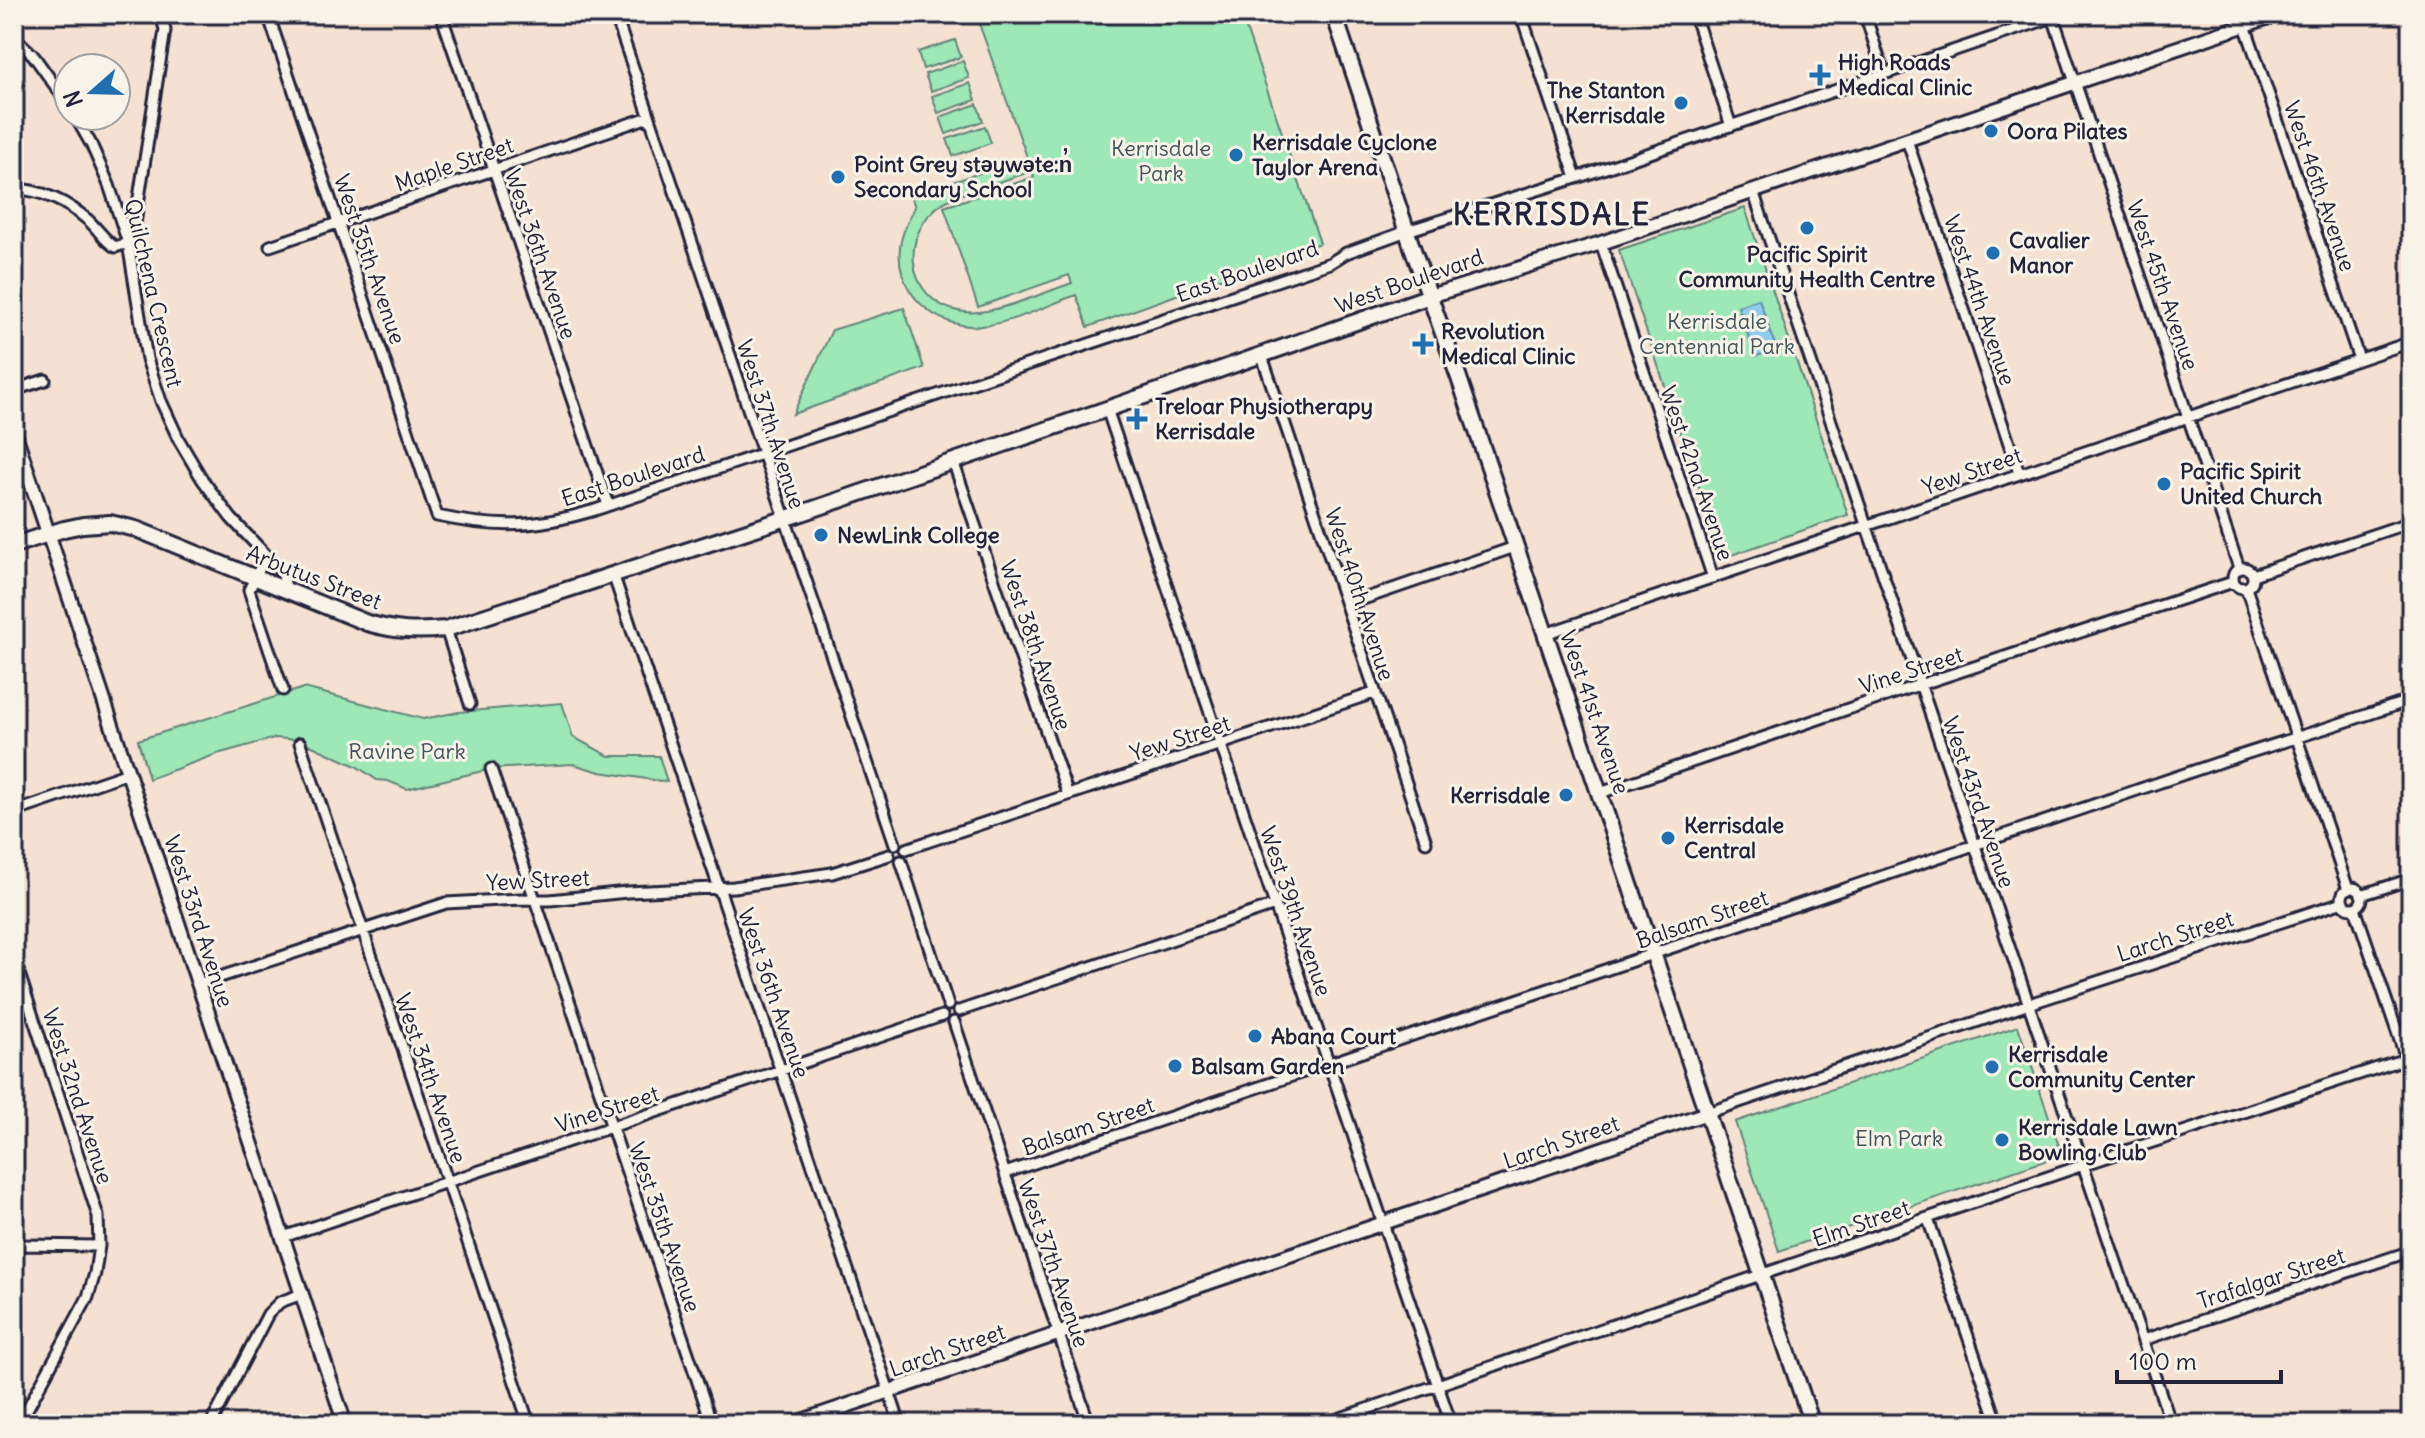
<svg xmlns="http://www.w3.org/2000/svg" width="2425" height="1438" font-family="Delius,sans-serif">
<rect width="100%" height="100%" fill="#f4e1d2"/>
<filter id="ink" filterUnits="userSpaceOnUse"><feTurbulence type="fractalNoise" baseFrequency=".0125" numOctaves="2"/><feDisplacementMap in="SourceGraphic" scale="16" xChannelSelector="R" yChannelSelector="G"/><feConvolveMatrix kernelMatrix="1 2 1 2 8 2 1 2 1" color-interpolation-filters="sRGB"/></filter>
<g filter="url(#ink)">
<path fill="#9ee7b6" stroke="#608478" stroke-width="2" fill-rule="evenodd" d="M990 14H1241L1320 243 1088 327 1076 295C1048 305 1012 323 982 326 935 330 891 290 901 241 904 228 909 218 915 207L911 196 1027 157 977 18ZM1032 171 1034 177 944 207 978 307 1069 275 1072 283C1045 292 992 316 965 312 901 305 896 222 954 197Z
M955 40 961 57 923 69 918 52Z
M963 61 969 78 931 91 925 74Z
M970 83 976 100 938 113 932 96Z
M977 104 983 121 946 134 940 117Z
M985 126 991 143 953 156 947 139Z
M1745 208 1848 515 1723 558 1619 250Z
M904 308 924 368 793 414 832 330Z
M304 688 423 719 459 712 562 703 573 737 609 756H659L667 782 600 772 573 764 491 769 407 789 388 781 377 780 356 766 299 740 275 738 217 754 149 779 138 740Z
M2018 1026 2062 1155 1779 1251 1735 1122Z"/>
<path fill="#8fccef" stroke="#6388a7" stroke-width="2" d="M1759 299 1776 348 1768 351V353L1755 356 1738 306Z"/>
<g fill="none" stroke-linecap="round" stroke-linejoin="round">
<defs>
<path id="minor" d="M268 14 437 516C498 529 535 528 595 510L1330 263 1346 253 1407 231 1576 178 2062 14
M441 14 608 505
M615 14 895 844
M1521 14 1576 178
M1694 14 1731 126
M1865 14 1884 74
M2052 14 2239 568
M2245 25 2359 359
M14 37 33 55 68 104
M75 116 91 144 109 185 128 243 147 359 161 401 179 440 202 479 231 518 282 572 287 591
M1907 140 2019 473
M14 189C41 189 68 203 88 220 98 229 104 240 115 247L128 243 133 236 137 211 165 30 161 14
M1753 191 2171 1424
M1601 243 1713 578
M270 246 649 117
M1262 356 1426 842
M14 390 45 380
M1107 409 1451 1424
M953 461 1068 795
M266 556 249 590 283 690
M2233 578a10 10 0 1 1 20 0a10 10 0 1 1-20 0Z
M613 574 900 1424
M2253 575 2411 522
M2246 588 2348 889
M1346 605 1515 547
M446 629 470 704
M1545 634 2411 342
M300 743 529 1424
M491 769 712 1424
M1600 793 1904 690 2233 582
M14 812 128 773
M906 849 1374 693
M901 861 948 1005
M2342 898a10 10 0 1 1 20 0a10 10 0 1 1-20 0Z
M2361 895 2411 879
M2355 908 2411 1073
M14 958 98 1216 99 1246 95 1273 88 1297 19 1424
M199 984 446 903 521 899 550 900 627 892 734 887 832 873 889 855
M959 1011 1275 905
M954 1022 1089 1424
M1707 1113 2041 1000 2343 902
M1005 1173 2217 763C2282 742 2347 722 2411 700
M1928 1219 1998 1424
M283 1237 942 1016
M14 1247 22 1245 99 1246
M2143 1340 2411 1251
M211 1424 268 1314 280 1302 302 1294
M1323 1424 2095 1161 2411 1057"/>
<path id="tertiary" d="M1430 296 1601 243 2278 14
M14 431 345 1424
M793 1424 1707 1113"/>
<path id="secondary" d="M1334 14 1411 244 1459 378 1812 1424
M14 545 64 529 83 525 110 523 136 529 367 623C396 631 416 632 446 629L796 515 1107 409 1430 296"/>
</defs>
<use href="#minor" stroke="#22223b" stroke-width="15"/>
<use href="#tertiary" stroke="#22223b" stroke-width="18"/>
<use href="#secondary" stroke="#22223b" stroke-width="20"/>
<use href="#minor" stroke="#f7f3e8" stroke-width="9"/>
<use href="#tertiary" stroke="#f7f3e8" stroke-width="12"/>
<use href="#secondary" stroke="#f7f3e8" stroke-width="14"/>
</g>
</g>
<g fill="#1f6fb2" stroke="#f7f3e8" stroke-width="3">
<path d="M1816 63h8v8h8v8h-8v8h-8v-8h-8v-8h8z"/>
<circle cx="1681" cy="103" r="8"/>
<circle cx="1991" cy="131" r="8"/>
<circle cx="1236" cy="155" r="8"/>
<circle cx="838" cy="177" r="8"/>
<circle cx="1807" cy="228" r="8"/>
<circle cx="1993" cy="253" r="8"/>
<path d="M1419 332h8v8h8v8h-8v8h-8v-8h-8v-8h8z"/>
<path d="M1133 407h8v8h8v8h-8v8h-8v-8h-8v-8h8z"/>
<circle cx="2164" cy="484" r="8"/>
<circle cx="821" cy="535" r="8"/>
<circle cx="1566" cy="795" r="8"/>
<circle cx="1668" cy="838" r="8"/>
<circle cx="1255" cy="1036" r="8"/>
<circle cx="1175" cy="1066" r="8"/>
<circle cx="1992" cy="1067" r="8"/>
<circle cx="2002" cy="1140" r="8"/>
</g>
<g text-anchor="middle" stroke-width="6" stroke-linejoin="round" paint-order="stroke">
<g font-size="22" font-weight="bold" fill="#22223b" stroke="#f7f3e8" text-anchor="start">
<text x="1838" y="70">High Roads<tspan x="1838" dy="25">Medical Clinic</tspan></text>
<text x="1665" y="98" text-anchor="end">The Stanton<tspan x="1665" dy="25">Kerrisdale</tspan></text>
<text x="2007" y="139">Oora Pilates</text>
<text x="1252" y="150">Kerrisdale Cyclone<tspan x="1252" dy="25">Taylor Arena</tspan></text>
<text x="854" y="172">Point Grey stəywəte:n̓<tspan x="854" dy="25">Secondary School</tspan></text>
<text x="2009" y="248">Cavalier<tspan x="2009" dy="25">Manor</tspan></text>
<text x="1807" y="262" text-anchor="middle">Pacific Spirit<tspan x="1807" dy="25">Community Health Centre</tspan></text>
<text x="1441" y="339">Revolution<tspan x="1441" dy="25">Medical Clinic</tspan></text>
<text x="1155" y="414">Treloar Physiotherapy<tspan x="1155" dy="25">Kerrisdale</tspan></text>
<text x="2180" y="479">Pacific Spirit<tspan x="2180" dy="25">United Church</tspan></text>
<text x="837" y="543">NewLink College</text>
<text x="1550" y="803" text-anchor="end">Kerrisdale</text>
<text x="1684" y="833">Kerrisdale<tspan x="1684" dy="25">Central</tspan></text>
<text x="1271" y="1044">Abana Court</text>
<text x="2008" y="1062">Kerrisdale<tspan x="2008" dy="25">Community Center</tspan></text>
<text x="1191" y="1074">Balsam Garden</text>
<text x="2018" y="1135">Kerrisdale Lawn<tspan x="2018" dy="25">Bowling Club</tspan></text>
</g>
<g font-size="22" fill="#41535a" stroke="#f7f3e8">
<text x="1161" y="156">Kerrisdale<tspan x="1161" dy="25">Park</tspan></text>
<text x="1717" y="329">Kerrisdale<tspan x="1717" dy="25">Centennial Park</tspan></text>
<text x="407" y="759">Ravine Park</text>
<text x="1899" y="1146">Elm Park</text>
</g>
<g font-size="22" fill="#22223b" stroke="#f7f3e8">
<text transform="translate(454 164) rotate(-19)" y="8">Maple Street</text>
<text transform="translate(2320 186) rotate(71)" y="8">West 46th Avenue</text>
<text transform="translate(541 254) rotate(71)" y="8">West 36th Avenue</text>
<text transform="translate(370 259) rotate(71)" y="8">West 35th Avenue</text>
<text transform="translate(1247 271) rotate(-19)" y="8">East Boulevard</text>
<text transform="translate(1409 281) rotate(-19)" y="8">West Boulevard</text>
<text transform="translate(2163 285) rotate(71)" y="8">West 45th Avenue</text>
<text transform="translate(154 293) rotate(77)" y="8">Quilchena Crescent</text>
<text transform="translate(1980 300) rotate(71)" y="8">West 44th Avenue</text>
<text transform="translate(771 424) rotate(72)" y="8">West 37th Avenue</text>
<text transform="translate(1972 471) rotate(-19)" y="8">Yew Street</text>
<text transform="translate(1697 473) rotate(71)" y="8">West 42nd Avenue</text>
<text transform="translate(633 476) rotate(-18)" y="8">East Boulevard</text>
<text transform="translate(314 577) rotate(21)" y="8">Arbutus Street</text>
<text transform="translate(1360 594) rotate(72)" y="8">West 40th Avenue</text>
<text transform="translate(1036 645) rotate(71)" y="8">West 38th Avenue</text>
<text transform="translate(1911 670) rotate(-18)" y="8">Vine Street</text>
<text transform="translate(1595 712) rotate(71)" y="8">West 41st Avenue</text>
<text transform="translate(1180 738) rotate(-18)" y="8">Yew Street</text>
<text transform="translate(1979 802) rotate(71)" y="8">West 43rd Avenue</text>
<text transform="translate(538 880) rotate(-3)" y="8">Yew Street</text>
<text transform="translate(1296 911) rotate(71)" y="8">West 39th Avenue</text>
<text transform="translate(1702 919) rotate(-19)" y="8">Balsam Street</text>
<text transform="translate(199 921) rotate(72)" y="8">West 33rd Avenue</text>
<text transform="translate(2175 936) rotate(-18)" y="8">Larch Street</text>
<text transform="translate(774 993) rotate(71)" y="8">West 36th Avenue</text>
<text transform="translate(431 1078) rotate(71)" y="8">West 34th Avenue</text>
<text transform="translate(78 1096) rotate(72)" y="8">West 32nd Avenue</text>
<text transform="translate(607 1109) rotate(-18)" y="8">Vine Street</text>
<text transform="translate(1088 1126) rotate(-19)" y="8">Balsam Street</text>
<text transform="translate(1561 1142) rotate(-19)" y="8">Larch Street</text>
<text transform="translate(1861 1223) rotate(-19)" y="8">Elm Street</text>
<text transform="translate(665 1227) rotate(71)" y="8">West 35th Avenue</text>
<text transform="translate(1054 1263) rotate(71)" y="8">West 37th Avenue</text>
<text transform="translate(2271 1278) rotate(-18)" y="8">Trafalgar Street</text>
<text transform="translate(947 1350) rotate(-19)" y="8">Larch Street</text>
</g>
<g font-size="30" font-weight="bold" letter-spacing="2" fill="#22223b" stroke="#f7f3e8">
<text x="1552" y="225">KERRISDALE</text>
</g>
</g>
<rect width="2425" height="1438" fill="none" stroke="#f7f3e8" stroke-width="48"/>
<rect x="24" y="24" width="2377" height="1390" fill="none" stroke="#22223b" stroke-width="3" filter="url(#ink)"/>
<g transform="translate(92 92) rotate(250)"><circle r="38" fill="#f7f3e8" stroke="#a29fa3" stroke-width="2"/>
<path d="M0-6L14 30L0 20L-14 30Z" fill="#1f6fb2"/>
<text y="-12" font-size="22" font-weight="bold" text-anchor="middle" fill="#22223b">N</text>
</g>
<path d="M2117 1370v12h164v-12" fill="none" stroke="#22223b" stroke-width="4"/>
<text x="2129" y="1370" font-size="24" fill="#22223b" stroke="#f7f3e8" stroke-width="6" paint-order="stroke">100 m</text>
</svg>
